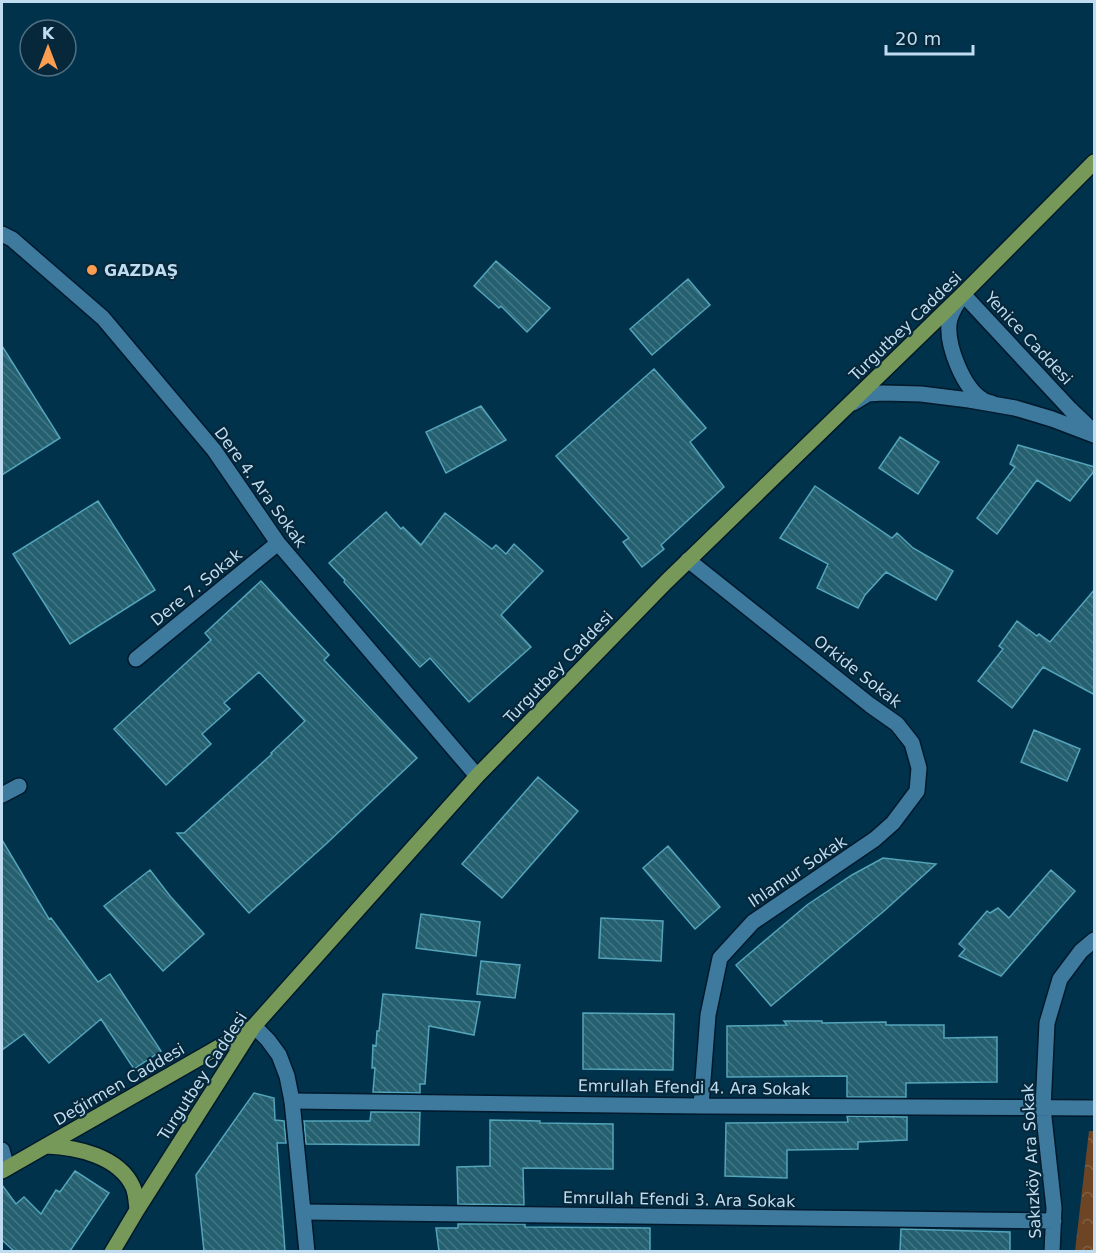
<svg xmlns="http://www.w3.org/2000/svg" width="1096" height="1253" font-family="'DejaVu Sans',sans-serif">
<defs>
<pattern id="park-crowns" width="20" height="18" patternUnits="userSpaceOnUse" patternTransform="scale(1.5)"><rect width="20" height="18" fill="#6e4524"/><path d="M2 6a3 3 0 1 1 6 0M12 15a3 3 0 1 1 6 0" fill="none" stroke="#815f44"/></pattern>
<pattern id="building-back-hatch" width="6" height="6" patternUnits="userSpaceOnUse" patternTransform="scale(1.5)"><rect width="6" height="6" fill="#246070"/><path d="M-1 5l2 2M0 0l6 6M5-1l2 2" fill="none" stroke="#427685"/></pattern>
</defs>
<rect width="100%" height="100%" fill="#00324c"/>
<path fill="url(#park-crowns)" d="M1089 1131H1094V1251H1075Z"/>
<path fill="url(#building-back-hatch)" stroke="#54a4ba" stroke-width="1.5" d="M496 261 550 308 527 332 501 306 499 308 474 286Z
M688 279 710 305 652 355 630 329Z
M2 346 60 438 2 475Z
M654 369 706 428 690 442 724 487 661 545 664 549 642 567 623 542 629 538 556 456Z
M481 406 506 440 446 473 426 432Z
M900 437 939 462 918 494 879 468Z
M1018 445 1095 467V470L1070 501 1037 480 997 534 977 518 1015 467 1010 464Z
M815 486 892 538 897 533 913 548 953 571 936 600 886 572 865 595 858 608 817 588 828 564 780 538Z
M98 501 155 590 70 644 13 554Z
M386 512 401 529 403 527 421 545 445 513 492 549 496 545 506 554 514 544 543 571 501 615 531 647 469 702 430 658 420 667 344 582 345 580 329 563Z
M261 581 329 655 324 660 417 758 326 844 249 913 177 833H184L272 754 271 753 305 721 259 672 224 703 230 709 202 734 211 744 166 785 114 729 211 640 205 633Z
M1095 589V695L1043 667 1012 708 978 681 1003 649 999 646 1017 621 1037 636 1039 634 1050 642Z
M1034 730 1080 749 1067 781 1021 762Z
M538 777 578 811 502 898 462 864Z
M2 840 49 919 51 918 98 982 110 974 161 1051 134 1069 101 1019 49 1063 24 1034 2 1050Z
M668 846 720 907 695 929 643 868Z
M883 858 936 864 884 911 771 1006 736 965 807 905 852 875Z
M150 870 170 896 204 934 163 971 104 906Z
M1051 870 1075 891 1001 976 959 956 965 949 959 944 987 911 990 913 998 908 1009 918Z
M421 914 480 922 476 956 416 948Z
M601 918 663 921 661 961 599 958Z
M481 961 520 965 515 998 477 994Z
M383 994 480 1002 474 1035 429 1026 425 1084H420V1093L373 1092 375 1068H372L373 1045 376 1046 377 1031H379Z
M583 1013 674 1014 673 1070 583 1069Z
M784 1021H822V1023L886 1022V1025H944V1038L997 1037V1082L906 1083V1097H847V1076L727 1077V1026L787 1025Z
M254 1093 274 1098 275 1120 284 1121 286 1143H277L285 1251H204L196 1175Z
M371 1112H420L419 1145 306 1144 304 1121H370Z
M847 1116 907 1117V1140L858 1142V1149L787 1150V1178L725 1176 726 1123 848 1122Z
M490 1120 540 1121V1123L613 1124V1169L523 1168 524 1205 458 1204 457 1167 490 1166Z
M75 1171 109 1193 70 1251H14L2 1240V1185L16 1204 24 1197 41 1214 56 1190 60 1192Z
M458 1224H525V1227L650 1228V1251H439L436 1228H458Z
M901 1229 1010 1232V1251H900Z"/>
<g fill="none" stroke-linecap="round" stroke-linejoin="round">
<defs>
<path id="street" d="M2 234 12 239 103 318 214 450 278 543 477 776
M688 560 870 705 897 724 912 743 919 768 917 791 893 823 875 839 753 922 720 958 708 1015 701 1106
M136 659 278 543
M2 795 19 786
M292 1101 701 1106 1094 1108
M2 1150 7 1168
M304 1212 1054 1221
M1052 1252 1054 1208 1043 1108 1047 1023 1060 979 1081 951 1094 940"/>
<path id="secondary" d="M853 403 868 394 883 393 921 394 969 400 1015 408 1052 419 1094 435
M992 403C989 402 986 402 983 400 963 388 947 346 949 324 950 312 958 303 963 294L1070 409 1094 432
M254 1026 268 1040 279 1055 287 1076 292 1101 307 1252"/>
<path id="primary" d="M47 1146C76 1147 119 1156 133 1187 136 1194 136 1202 137 1210
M2 1171 252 1028
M112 1252 137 1210 254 1026 477 776 666 582 963 294 1094 162"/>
</defs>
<use href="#street" stroke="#00192b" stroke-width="18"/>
<use href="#secondary" stroke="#00192b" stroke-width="18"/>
<use href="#primary" stroke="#00192b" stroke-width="18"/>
<use href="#street" stroke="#3e799e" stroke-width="15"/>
<use href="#secondary" stroke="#3e799e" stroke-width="15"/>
<use href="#primary" stroke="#76995a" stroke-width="15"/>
</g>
<circle fill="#fb9e51" stroke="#07283a" stroke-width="2" cx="92" cy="270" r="6"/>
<g text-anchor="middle" stroke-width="4.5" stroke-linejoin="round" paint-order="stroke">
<g font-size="16" font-weight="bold" fill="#bfdcf1" stroke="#07283a" text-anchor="start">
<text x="104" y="276">GAZDAŞ</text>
</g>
<g font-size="16" fill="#bfdcf1" stroke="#07283a">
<text transform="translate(905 326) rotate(-44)" y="6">Turgutbey Caddesi</text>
<text transform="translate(1029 338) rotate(47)" y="6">Yenice Caddesi</text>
<text transform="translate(261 487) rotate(54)" y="6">Dere 4. Ara Sokak</text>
<text transform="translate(196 587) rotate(-39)" y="6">Dere 7. Sokak</text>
<text transform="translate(558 667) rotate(-46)" y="6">Turgutbey Caddesi</text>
<text transform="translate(858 671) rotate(38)" y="6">Orkide Sokak</text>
<text transform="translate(797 871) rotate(-34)" y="6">Ihlamur Sokak</text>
<text transform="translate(202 1076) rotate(-57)" y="6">Turgutbey Caddesi</text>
<text transform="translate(119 1084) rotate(-30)" y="6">Değirmen Caddesi</text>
<text transform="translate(694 1087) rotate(1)" y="6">Emrullah Efendi 4. Ara Sokak</text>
<text transform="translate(1031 1161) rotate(-93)" y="6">Sakızköy Ara Sokak</text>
<text transform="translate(679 1199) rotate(1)" y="6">Emrullah Efendi 3. Ara Sokak</text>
</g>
</g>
<rect width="1096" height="1253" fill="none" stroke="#bfdcf1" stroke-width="6"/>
<g transform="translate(48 48)"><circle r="28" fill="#07283a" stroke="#517083" stroke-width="1.5"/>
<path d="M0-4.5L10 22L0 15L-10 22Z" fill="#fb9e51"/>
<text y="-9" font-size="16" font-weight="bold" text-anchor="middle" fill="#bfdcf1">K</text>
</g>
<path d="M886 45v9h87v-9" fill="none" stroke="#bfdcf1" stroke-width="3"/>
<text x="895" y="45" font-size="18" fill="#bfdcf1" stroke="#07283a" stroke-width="4.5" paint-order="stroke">20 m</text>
</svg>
